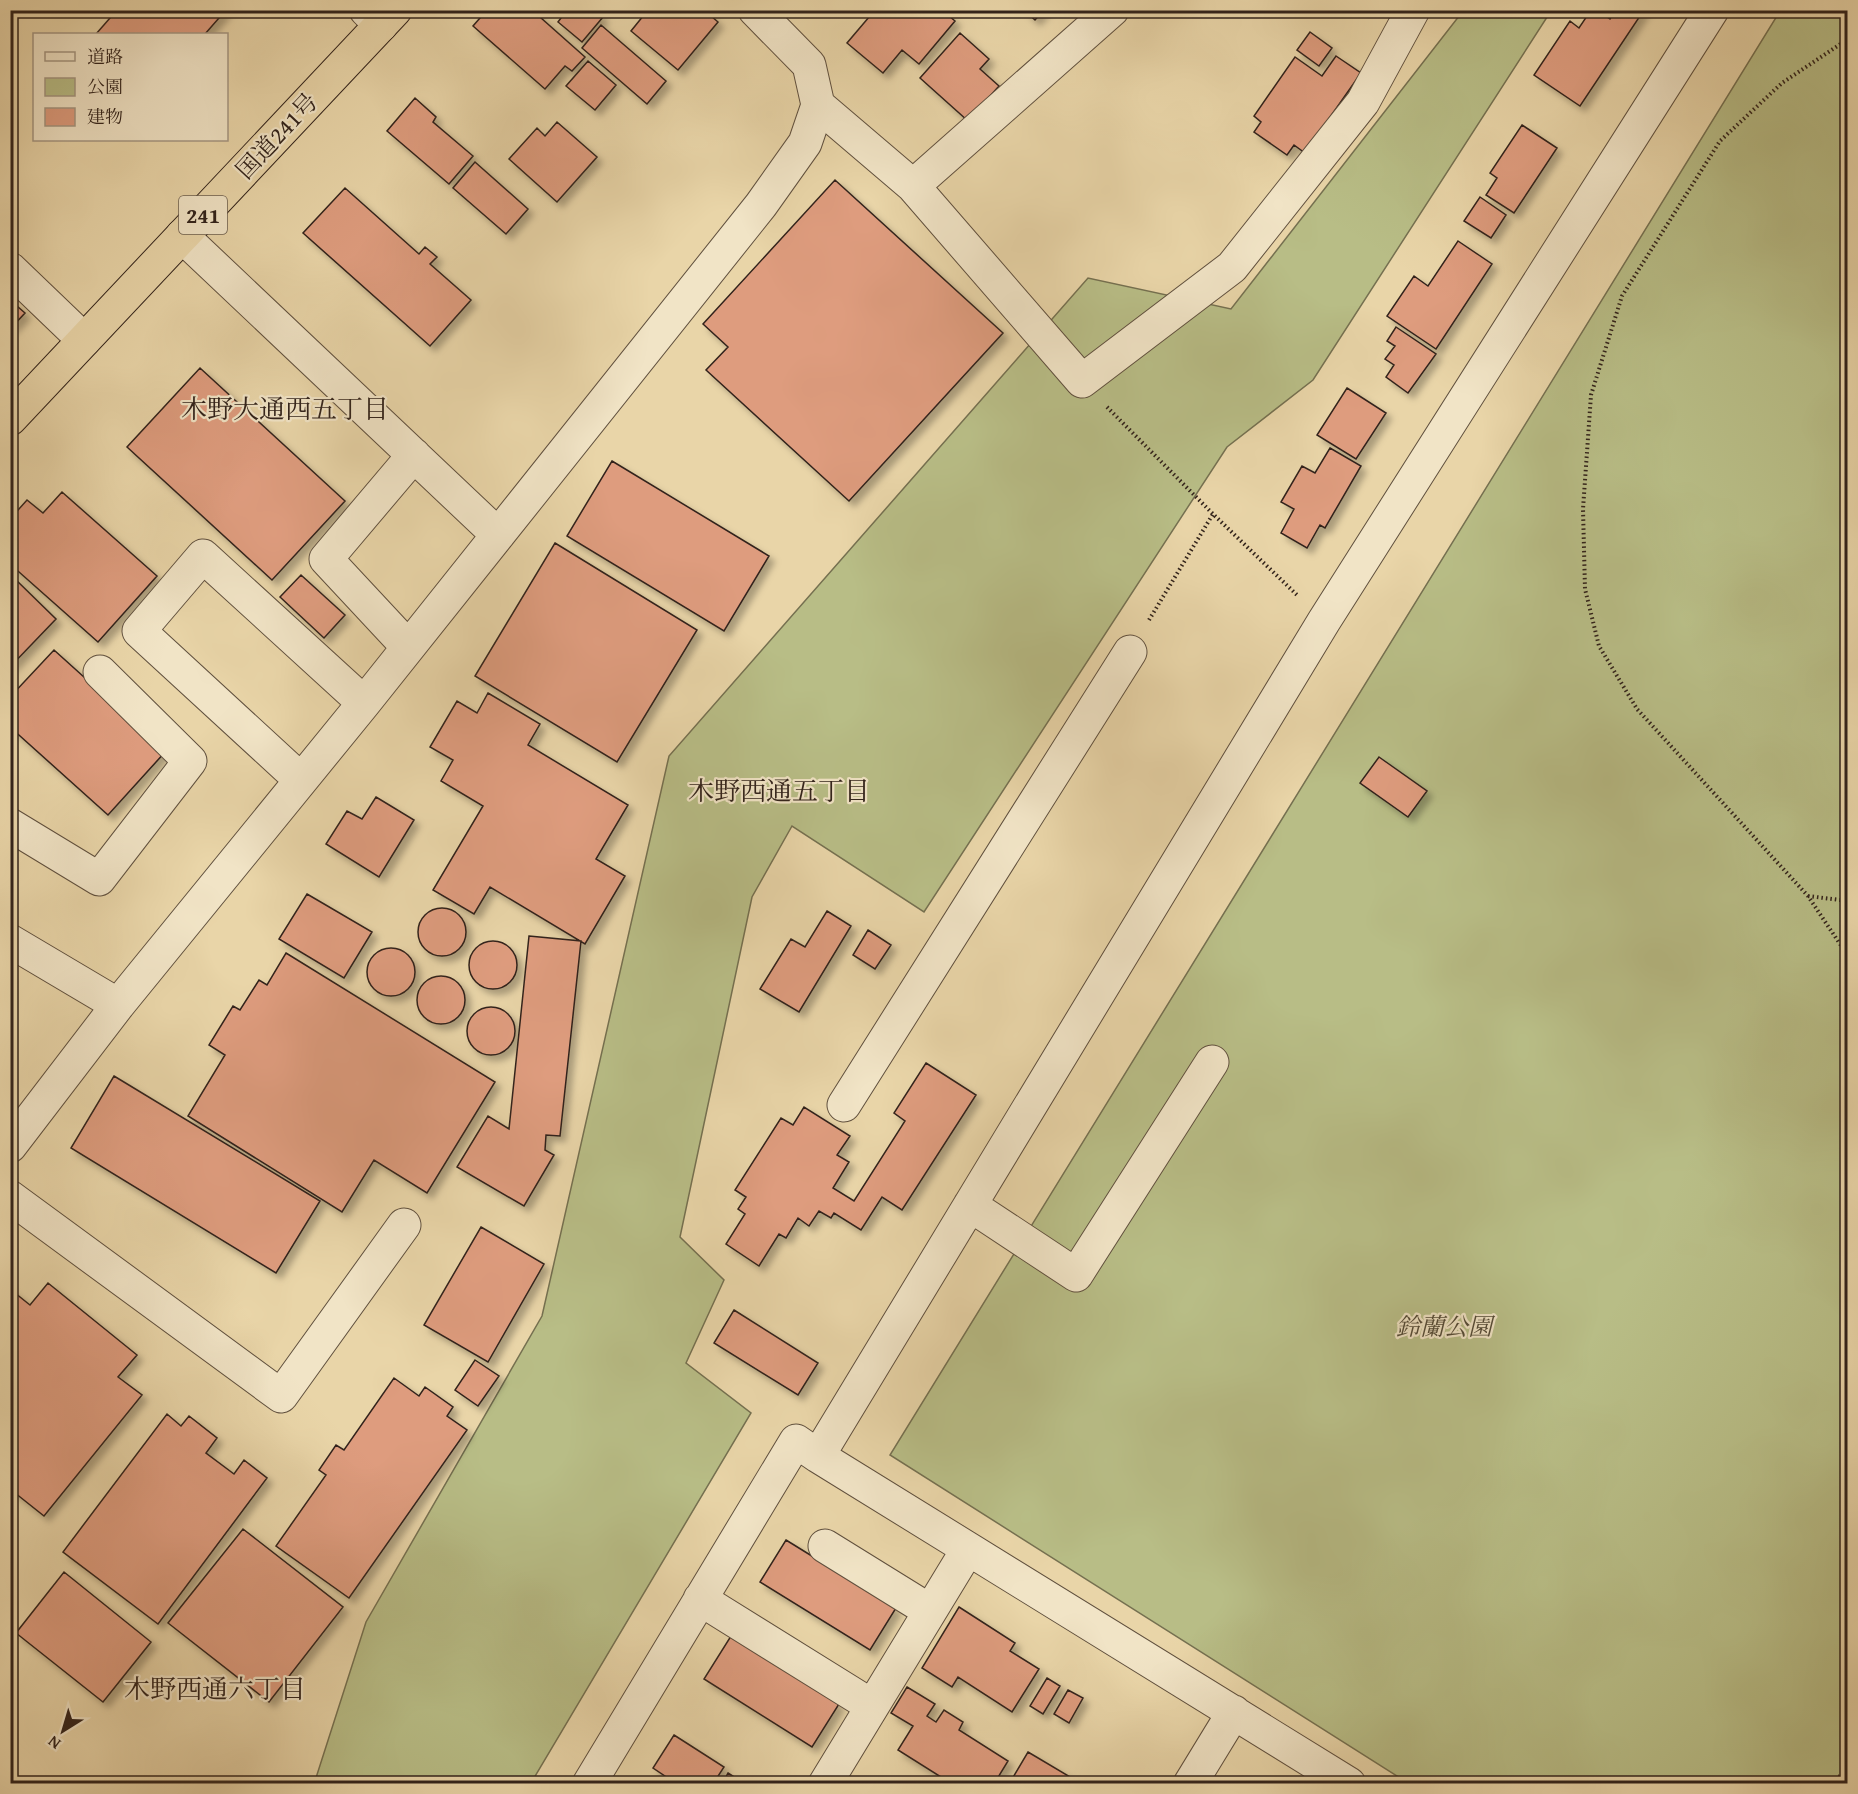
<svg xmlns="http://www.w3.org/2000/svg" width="1858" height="1794" font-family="'Gentium Book Plus','Noto Serif JP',serif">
<defs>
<filter id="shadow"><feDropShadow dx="5.5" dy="5.5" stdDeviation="3" flood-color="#0004"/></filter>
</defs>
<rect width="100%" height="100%" fill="#e9d5a8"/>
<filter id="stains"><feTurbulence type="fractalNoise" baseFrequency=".00333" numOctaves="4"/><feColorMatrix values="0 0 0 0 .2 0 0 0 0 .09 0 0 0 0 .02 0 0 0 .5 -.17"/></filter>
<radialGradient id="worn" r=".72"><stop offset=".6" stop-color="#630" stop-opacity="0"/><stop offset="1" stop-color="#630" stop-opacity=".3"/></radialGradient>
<path fill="#b8bd86" stroke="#757050" stroke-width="1.5" d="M1463 11H1551L1313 380 1227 447 924 912 792 826 752 897 680 1237 724 1280 686 1363 751 1413 531 1783 314 1784 366 1622 542 1316 669 756 1088 278 1231 309Z
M1780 11H1847V1783H1408L890 1455Z"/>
<path fill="#de9c7e" stroke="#32231b" stroke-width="1.5" filter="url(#shadow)" d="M117 10H226L205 34H96Z
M487 10H532L585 57 572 71 565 66 545 89 473 26Z
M567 10H595L603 17 582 42 558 22Z
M648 10H704L718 22 678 70 631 31Z
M875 10H942L955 21 919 64 902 50 883 73 847 43Z
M1024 10H1044L1035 20Z
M1591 10H1597L1610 19 1615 10H1644L1580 106 1534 75 1570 21 1579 28Z
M601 25 666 81 647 104 582 48Z
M1310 32 1332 48 1319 66 1297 50Z
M960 33 989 59 980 69 999 86 968 121 920 78Z
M1336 56 1361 73 1305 153 1294 145 1287 155 1254 132 1261 122 1254 116 1295 57 1322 76Z
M588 61 616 85 595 110 566 86Z
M415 98 436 117 433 122 473 156 449 184 387 131Z
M557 122 597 157 557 202 509 159 537 128 545 136Z
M1522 125 1557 148 1514 213 1486 195 1497 178 1490 173Z
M475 162 528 209 506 234 453 188Z
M835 180 1003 333 849 501 706 370 728 347 703 324Z
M345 188 419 254 425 247 437 257 430 264 471 300 430 346 303 233Z
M1480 197 1506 215 1491 238 1464 221Z
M1458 241 1492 264 1436 349 1387 316 1414 276 1428 286Z
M10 300 25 313 10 329Z
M1396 327 1436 354 1408 393 1386 377 1394 365 1385 359 1395 346 1387 341Z
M200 368 345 501 272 580 127 447Z
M1347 388 1386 413 1356 459 1317 435Z
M1330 448 1361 466 1325 528 1320 525 1307 548 1281 533 1294 509 1281 502 1302 466 1315 473Z
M612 461 769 556 724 631 567 536Z
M62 492 157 576 98 642 10 564V550L13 547 10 544V519L27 500 43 513Z
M555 543 697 630 617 762 475 676Z
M301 575 345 615 324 638 280 597Z
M13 577 56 619 10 667V580Z
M54 650 166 751 108 815 10 727V697Z
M488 693 540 724 528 745 628 805 596 859 625 876 585 944 490 887 474 914 433 890 483 806 441 781 453 760 430 747 457 701 477 713Z
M1379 757 1427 791 1408 817 1360 783Z
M376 797 414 820 379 877 326 844 347 811 362 819Z
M307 894 372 932 344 978 279 939Z
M418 932a24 24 0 1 1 48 0a24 24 0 1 1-48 0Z
M827 911 851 926 799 1012 760 989 791 939 805 947Z
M868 930 891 945 875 969 853 955Z
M529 936 581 941 560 1136 546 1135 545 1150 554 1155 524 1206 457 1167 488 1116 509 1129Z
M469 965a24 24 0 1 1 48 0a24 24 0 1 1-48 0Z
M367 972a24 24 0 1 1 48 0a24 24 0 1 1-48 0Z
M286 953 495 1082 427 1193 374 1160 342 1212 188 1116 225 1055 209 1045 233 1006 240 1010 259 980 267 985Z
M417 1000a24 24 0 1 1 48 0a24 24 0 1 1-48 0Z
M467 1031a24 24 0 1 1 48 0a24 24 0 1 1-48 0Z
M926 1063 976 1095 902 1210 882 1197 861 1230 834 1213 831 1218 819 1211 809 1226 798 1218 786 1238 779 1234 759 1266 726 1244 745 1214 738 1209 746 1197 735 1190 781 1118 793 1125 804 1107 850 1136 837 1155 849 1162 833 1188 854 1201 905 1121 894 1113Z
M114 1076 320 1201 276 1273 71 1148Z
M481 1227 544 1264 488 1362 424 1325Z
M48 1283 137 1355 118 1377 142 1395 44 1516 10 1489V1289L30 1305Z
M734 1310 818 1363 798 1395 714 1343Z
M475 1360 499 1376 478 1406 455 1390Z
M394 1378 419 1396 425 1387 453 1407 447 1416 467 1430 349 1598 276 1546 326 1475 319 1470 336 1445 344 1450Z
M167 1414 181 1426 189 1416 217 1438 206 1453 234 1474 244 1460 267 1478 158 1624 63 1552Z
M243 1529 343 1607 269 1702 168 1623Z
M786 1540 896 1608 870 1650 760 1582Z
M64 1572 151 1642 103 1702 16 1633Z
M959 1607 1015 1643 1010 1651 1039 1669 1012 1712 958 1677 952 1687 922 1668Z
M731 1636 839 1704 812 1747 704 1679Z
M1047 1678 1060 1686 1043 1714 1030 1706Z
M907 1687 935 1704 927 1716 936 1722 944 1710 963 1722 959 1730 1008 1761 994 1784H952L898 1750 913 1726 891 1713Z
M1068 1690 1083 1698 1069 1723 1054 1714Z
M674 1735 724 1767 713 1784H677L653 1768Z
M1028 1752 1077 1781 1076 1784H1009Z
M728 1773 745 1784H722Z"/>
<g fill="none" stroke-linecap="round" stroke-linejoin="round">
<defs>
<path id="minor" d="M366 10 381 25
M818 105 913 186 1082 381 1232 267 1363 102 1413 10
M913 186 1112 10
M182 236 498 535
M10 269 84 340
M408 647 326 559 414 455
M301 780 139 631 203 556 364 703
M10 825 99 879 190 761 100 672
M10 941 118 1005
M844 1105 1130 652
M10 1146 118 1005 364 703 761 205 805 143 818 105 809 65 755 10
M10 1197 281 1396 404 1225
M970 1205 1076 1275 1212 1062
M818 1456 1349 1784
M825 1546 930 1611
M700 1599 872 1706
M589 1784 796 1441 818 1456 1324 621 1712 10
M825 1784 968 1549
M1190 1784 1234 1712"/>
<path id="highway" d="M10 419 395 10"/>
</defs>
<use href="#minor" stroke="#60503e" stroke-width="35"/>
<use href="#highway" stroke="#32231b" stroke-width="35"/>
<path stroke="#32231b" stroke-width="4" stroke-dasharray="1.5 3" stroke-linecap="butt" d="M1848 39 1782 83 1720 141 1622 296 1591 395 1583 509 1585 589 1599 646 1637 709 1808 896 1848 956
M1107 407 1213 514 1298 596
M1149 620 1213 514
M1808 896 1848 901
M1834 1784 1848 1765"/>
<use href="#minor" stroke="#f1e4c6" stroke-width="33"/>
<use href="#highway" stroke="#e9d5a8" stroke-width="33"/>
</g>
<g text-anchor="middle" stroke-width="4.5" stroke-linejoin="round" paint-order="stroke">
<rect fill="#f1e4c6" stroke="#6b5d4e" stroke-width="1.5" x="179" y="196" width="48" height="38" rx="4.5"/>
<g font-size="22" font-weight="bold" fill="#32231b">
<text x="203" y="223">241</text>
</g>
<g font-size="24" fill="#32231b" stroke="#f1e4c6">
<text transform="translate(277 136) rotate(-47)" y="8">国道241号</text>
</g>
<g font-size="24" font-style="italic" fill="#544a36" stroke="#f1e4c6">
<text x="1444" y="1335">鈴蘭公園</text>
</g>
<g font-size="26" fill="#32231b" stroke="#f1e4c6">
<text x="285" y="418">木野大通西五丁目</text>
<text x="779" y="800">木野西通五丁目</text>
<text x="215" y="1698">木野西通六丁目</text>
</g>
</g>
<rect width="1858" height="1794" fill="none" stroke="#e9d5a8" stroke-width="36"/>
<rect x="12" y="12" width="1834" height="1770" fill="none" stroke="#32231b" stroke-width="3"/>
<rect x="18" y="18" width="1822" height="1758" fill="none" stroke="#32231b" stroke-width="1.5"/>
<rect x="33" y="33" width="195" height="108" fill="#f1e4c6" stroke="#a59782" stroke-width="1.5"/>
<rect x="45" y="52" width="30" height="9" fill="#f1e4c6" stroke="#a59782" stroke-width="1.5"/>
<text x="87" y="63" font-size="18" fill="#32231b">道路</text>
<rect x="45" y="78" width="30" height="18" fill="#b8bd86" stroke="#a59782" stroke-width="1.5"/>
<text x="87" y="93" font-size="18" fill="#32231b">公園</text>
<rect x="45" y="108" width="30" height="18" fill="#de9c7e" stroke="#a59782" stroke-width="1.5"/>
<text x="87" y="123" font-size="18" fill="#32231b">建物</text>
<g transform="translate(63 1731) rotate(217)" stroke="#f1e4c6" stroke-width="4.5" paint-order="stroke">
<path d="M0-4.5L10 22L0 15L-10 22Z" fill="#32231b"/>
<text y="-9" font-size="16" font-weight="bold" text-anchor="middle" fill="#32231b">N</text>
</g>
<rect width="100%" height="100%" filter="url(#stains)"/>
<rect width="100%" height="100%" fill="url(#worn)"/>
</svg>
